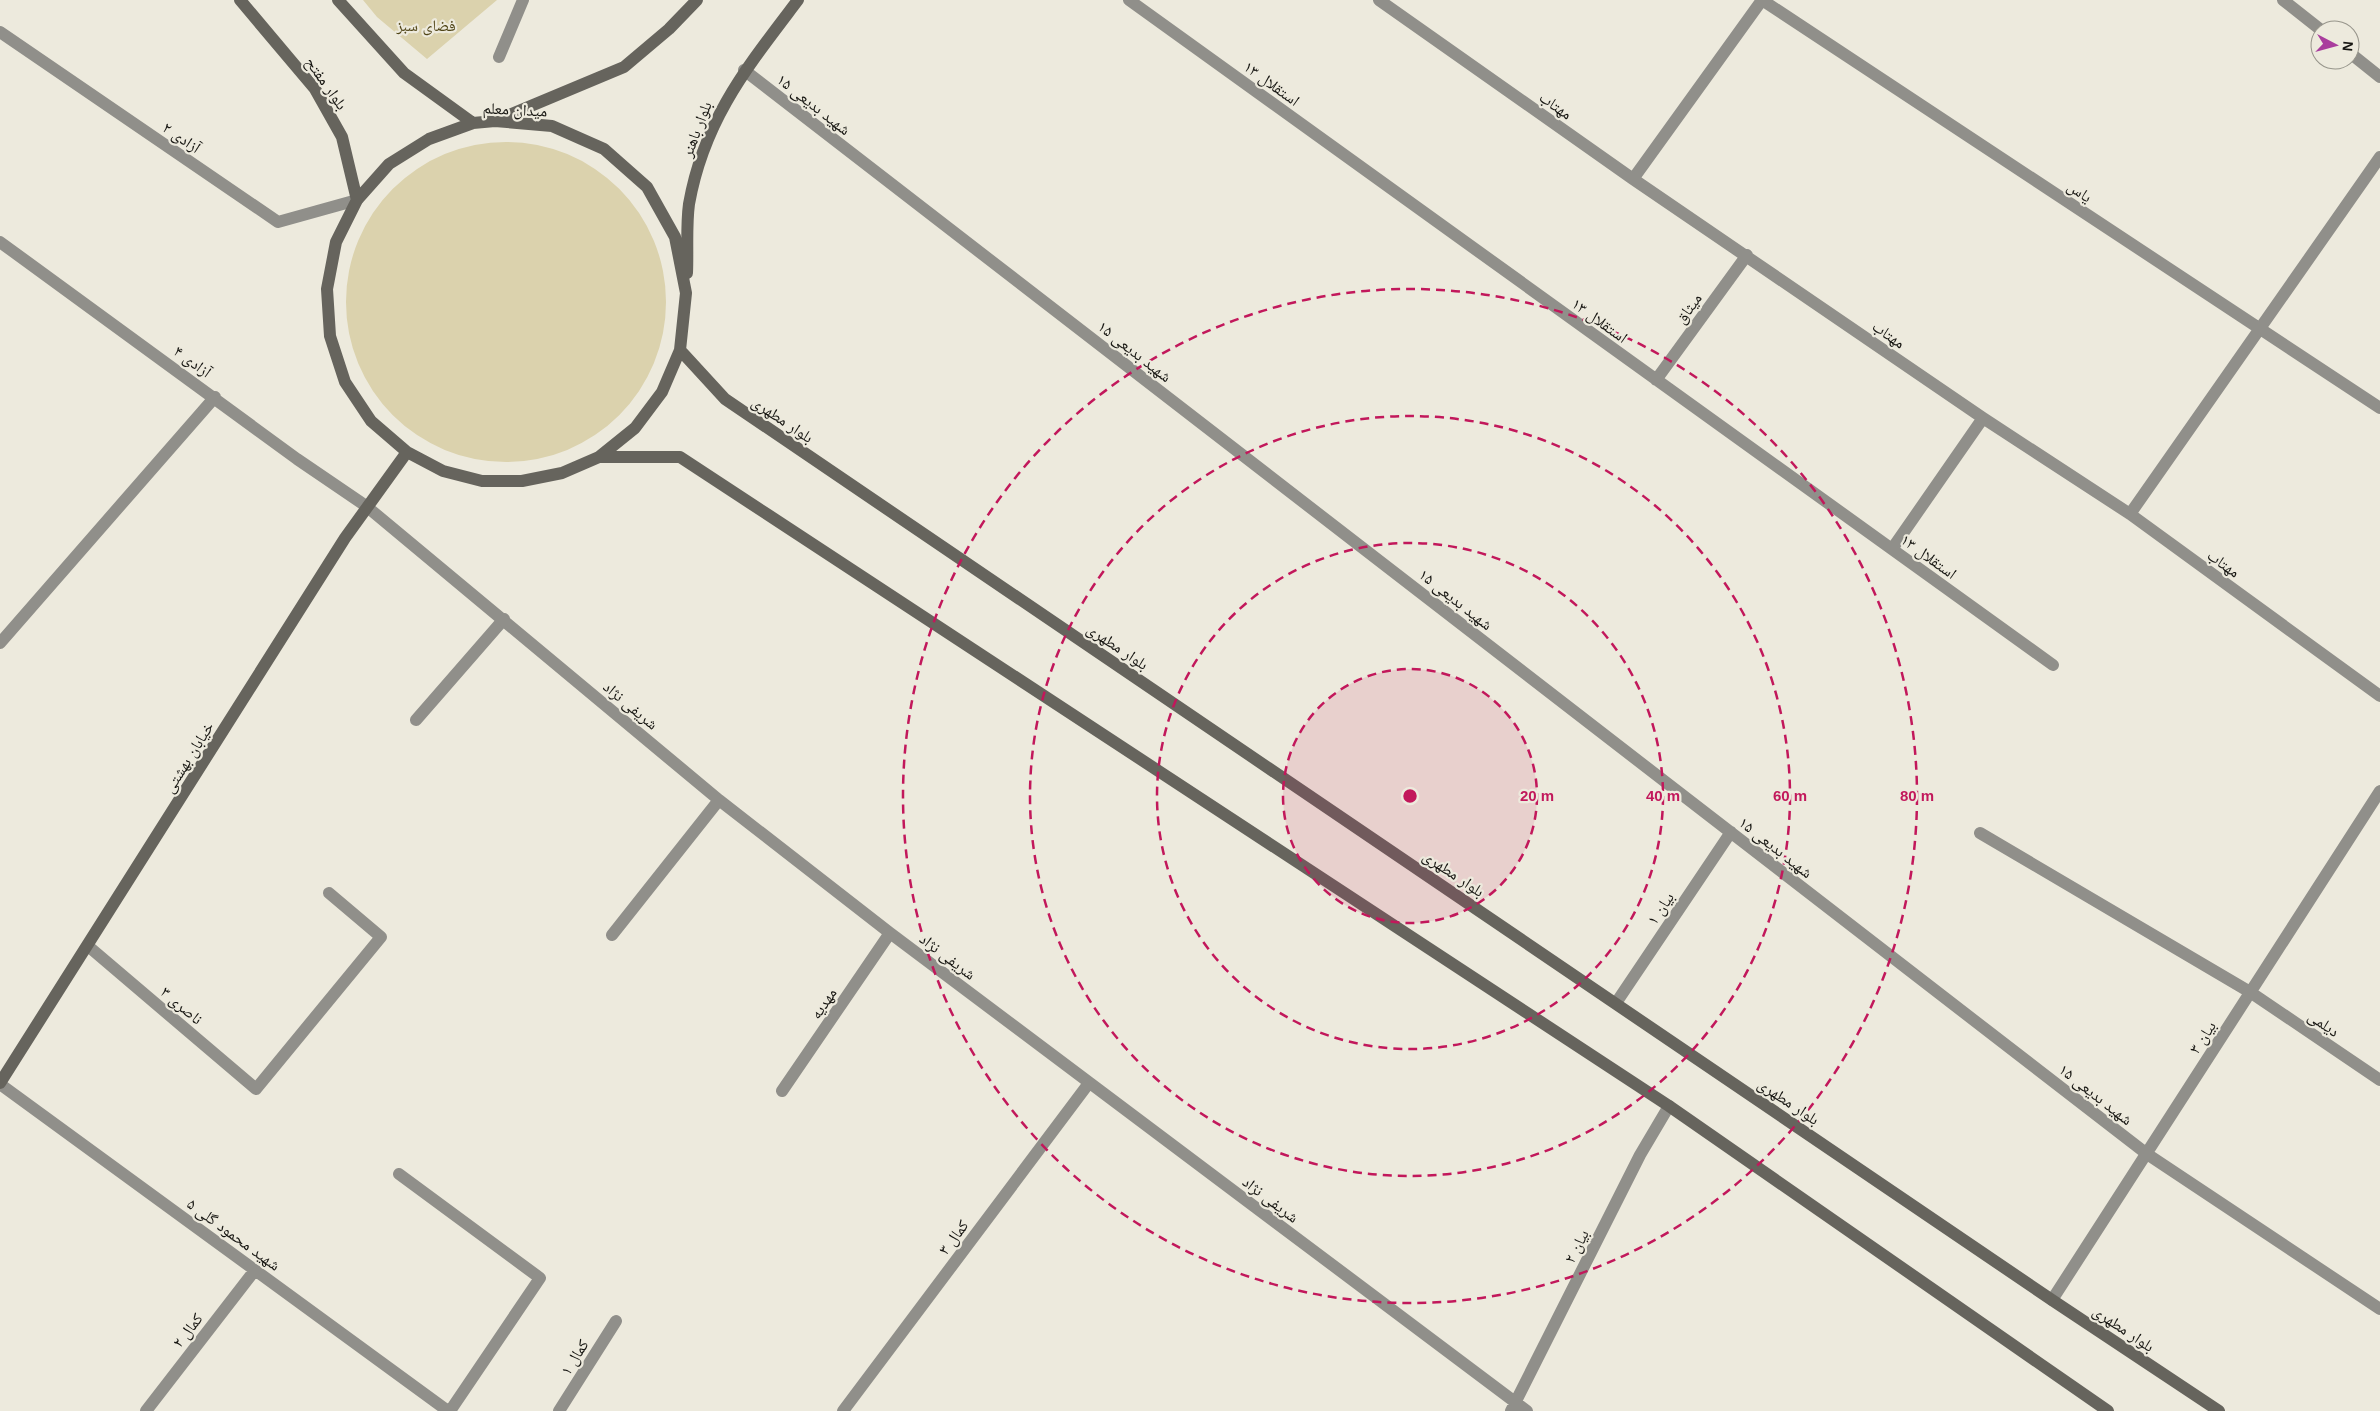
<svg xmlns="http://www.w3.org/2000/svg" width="2380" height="1411" font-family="Helvetica,'Noto Naskh Arabic',sans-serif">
<rect width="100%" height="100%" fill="#edeadd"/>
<path fill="#dbd2ad" d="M363 0H497L427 59 377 17Z
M346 302a160 160 0 1 1 320 0a160 160 0 1 1-320 0Z"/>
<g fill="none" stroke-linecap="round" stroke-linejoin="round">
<path stroke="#908f8a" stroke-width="12" d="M416 720 504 619"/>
<path stroke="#908f8a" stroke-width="12" d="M1129 0 2053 665
M1379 0 1633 179 1983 418 2130 514 2380 696
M2283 0 2321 30
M0 32 278 222 357 200
M2350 53 2380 77
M499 57 523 0
M744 70 2147 1154 2380 1309
M1633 179 1762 0 2380 408
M0 242 297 459 366 506 719 800 890 933 1527 1411
M1656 380 1747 255
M2130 514 2380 157
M1892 549 1983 418
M0 643 215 397
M1980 833 2250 992 2380 1080
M612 935 719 800
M88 946 256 1089 381 937 329 893
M1616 1003 1731 832
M0 1084 448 1411
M782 1091 890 933
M399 1174 540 1278 450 1411
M2052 1300 2380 791
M146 1411 255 1270
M559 1411 616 1321
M843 1411 1089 1083
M1511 1411 1640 1155 1669 1106"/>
<path stroke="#66645d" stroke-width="12" d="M240 0 315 89 342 137 357 200
M338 0 404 73 473 123
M497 120 624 67 669 29 697 0
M687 273C688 250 686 226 689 204 704 119 748 66 798 0
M680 350 725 399 2052 1300 2219 1411
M599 457 635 428 662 392 680 350 686 293 675 237 647 187 604 149 552 126 495 121 473 123 429 139 389 164 357 200 336 242 327 289 330 336 345 382 371 421 407 452 443 471 482 481H522L562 473 599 457H680L1669 1106 2108 1411
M0 1083 345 538 407 452"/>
</g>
<circle cx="1410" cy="796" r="127" fill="#c2185b" fill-opacity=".12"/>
<g fill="none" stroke="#c2185b" stroke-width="2.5" stroke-dasharray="9 6">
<circle cx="1410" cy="796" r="127"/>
<circle cx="1410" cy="796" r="253"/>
<circle cx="1410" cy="796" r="380"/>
<circle cx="1410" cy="796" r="507"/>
</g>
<g text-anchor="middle" stroke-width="4.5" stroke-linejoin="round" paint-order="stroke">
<g font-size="16" fill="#504517" stroke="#edeadd">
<text x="426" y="31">فضای سبز</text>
</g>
<g font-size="16" fill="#161511" stroke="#edeadd">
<text transform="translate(327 83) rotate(55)" y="6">بلوار مفتح</text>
<text transform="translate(1272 83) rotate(36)" y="6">استقلال ۱۳</text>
<text transform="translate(814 104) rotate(38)" y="6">شهید بدیعی ۱۵</text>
<text transform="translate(1556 105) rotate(35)" y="6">مهتاب</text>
<text transform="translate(515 109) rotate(3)" y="6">میدان معلم</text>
<text transform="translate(696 129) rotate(-69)" y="6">بلوار باهنر</text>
<text transform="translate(182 137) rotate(34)" y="6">آزادی ۲</text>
<text transform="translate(2080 191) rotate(34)" y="6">یاس</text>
<text transform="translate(1688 308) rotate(-54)" y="6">میثاق</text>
<text transform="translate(1600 320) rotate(36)" y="6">استقلال ۱۳</text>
<text transform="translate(1889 334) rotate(35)" y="6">مهتاب</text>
<text transform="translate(1135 351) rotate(38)" y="6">شهید بدیعی ۱۵</text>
<text transform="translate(193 361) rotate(36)" y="6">آزادی ۴</text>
<text transform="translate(783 419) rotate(34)" y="6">بلوار مطهری</text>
<text transform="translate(1929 556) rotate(36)" y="6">استقلال ۱۳</text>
<text transform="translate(2224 563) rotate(36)" y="6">مهتاب</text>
<text transform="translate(1456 599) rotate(38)" y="6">شهید بدیعی ۱۵</text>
<text transform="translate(1118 646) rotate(34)" y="6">بلوار مطهری</text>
<text transform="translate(631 705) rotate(40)" y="6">شریفی نژاد</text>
<text transform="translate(188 757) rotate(-58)" y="6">خیابان بهشتی</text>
<text transform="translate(1776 847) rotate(38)" y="6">شهید بدیعی ۱۵</text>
<text transform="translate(1454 873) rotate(34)" y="6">بلوار مطهری</text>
<text transform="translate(1660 908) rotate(-56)" y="6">بیان ۱</text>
<text transform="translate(948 956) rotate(37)" y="6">شریفی نژاد</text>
<text transform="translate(823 1003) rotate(-56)" y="6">مهدیه</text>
<text transform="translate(182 1005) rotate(40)" y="6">ناصری ۳</text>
<text transform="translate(2324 1023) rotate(34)" y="6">دیلمی</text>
<text transform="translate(2202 1037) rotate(-57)" y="6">بیان ۳</text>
<text transform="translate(2096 1094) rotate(38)" y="6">شهید بدیعی ۱۵</text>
<text transform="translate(1789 1101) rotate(34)" y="6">بلوار مطهری</text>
<text transform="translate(1271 1199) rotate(37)" y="6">شریفی نژاد</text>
<text transform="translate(234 1234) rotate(36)" y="6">شهید محمود گلی ۵</text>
<text transform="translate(953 1237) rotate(-53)" y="6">کمال ۳</text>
<text transform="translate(1576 1246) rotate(-63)" y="6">بیان ۲</text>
<text transform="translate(2124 1328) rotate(34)" y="6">بلوار مطهری</text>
<text transform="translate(187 1330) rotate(-52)" y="6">کمال ۲</text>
<text transform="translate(574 1357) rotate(-58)" y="6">کمال ۱</text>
</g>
</g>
<circle cx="1410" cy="796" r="8" fill="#c2185b" stroke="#edeadd" stroke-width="2.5"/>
<g font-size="15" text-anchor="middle" font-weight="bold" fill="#c2185b" stroke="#edeadd" stroke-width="4.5" stroke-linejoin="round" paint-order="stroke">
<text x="1537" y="801">20 m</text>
<text x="1663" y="801">40 m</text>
<text x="1790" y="801">60 m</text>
<text x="1917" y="801">80 m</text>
</g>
<g transform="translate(2335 45) rotate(96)"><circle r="24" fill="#edeadd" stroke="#97958b"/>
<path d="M0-4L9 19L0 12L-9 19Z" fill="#a93d9d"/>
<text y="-8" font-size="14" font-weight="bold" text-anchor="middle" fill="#161511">N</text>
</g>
</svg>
